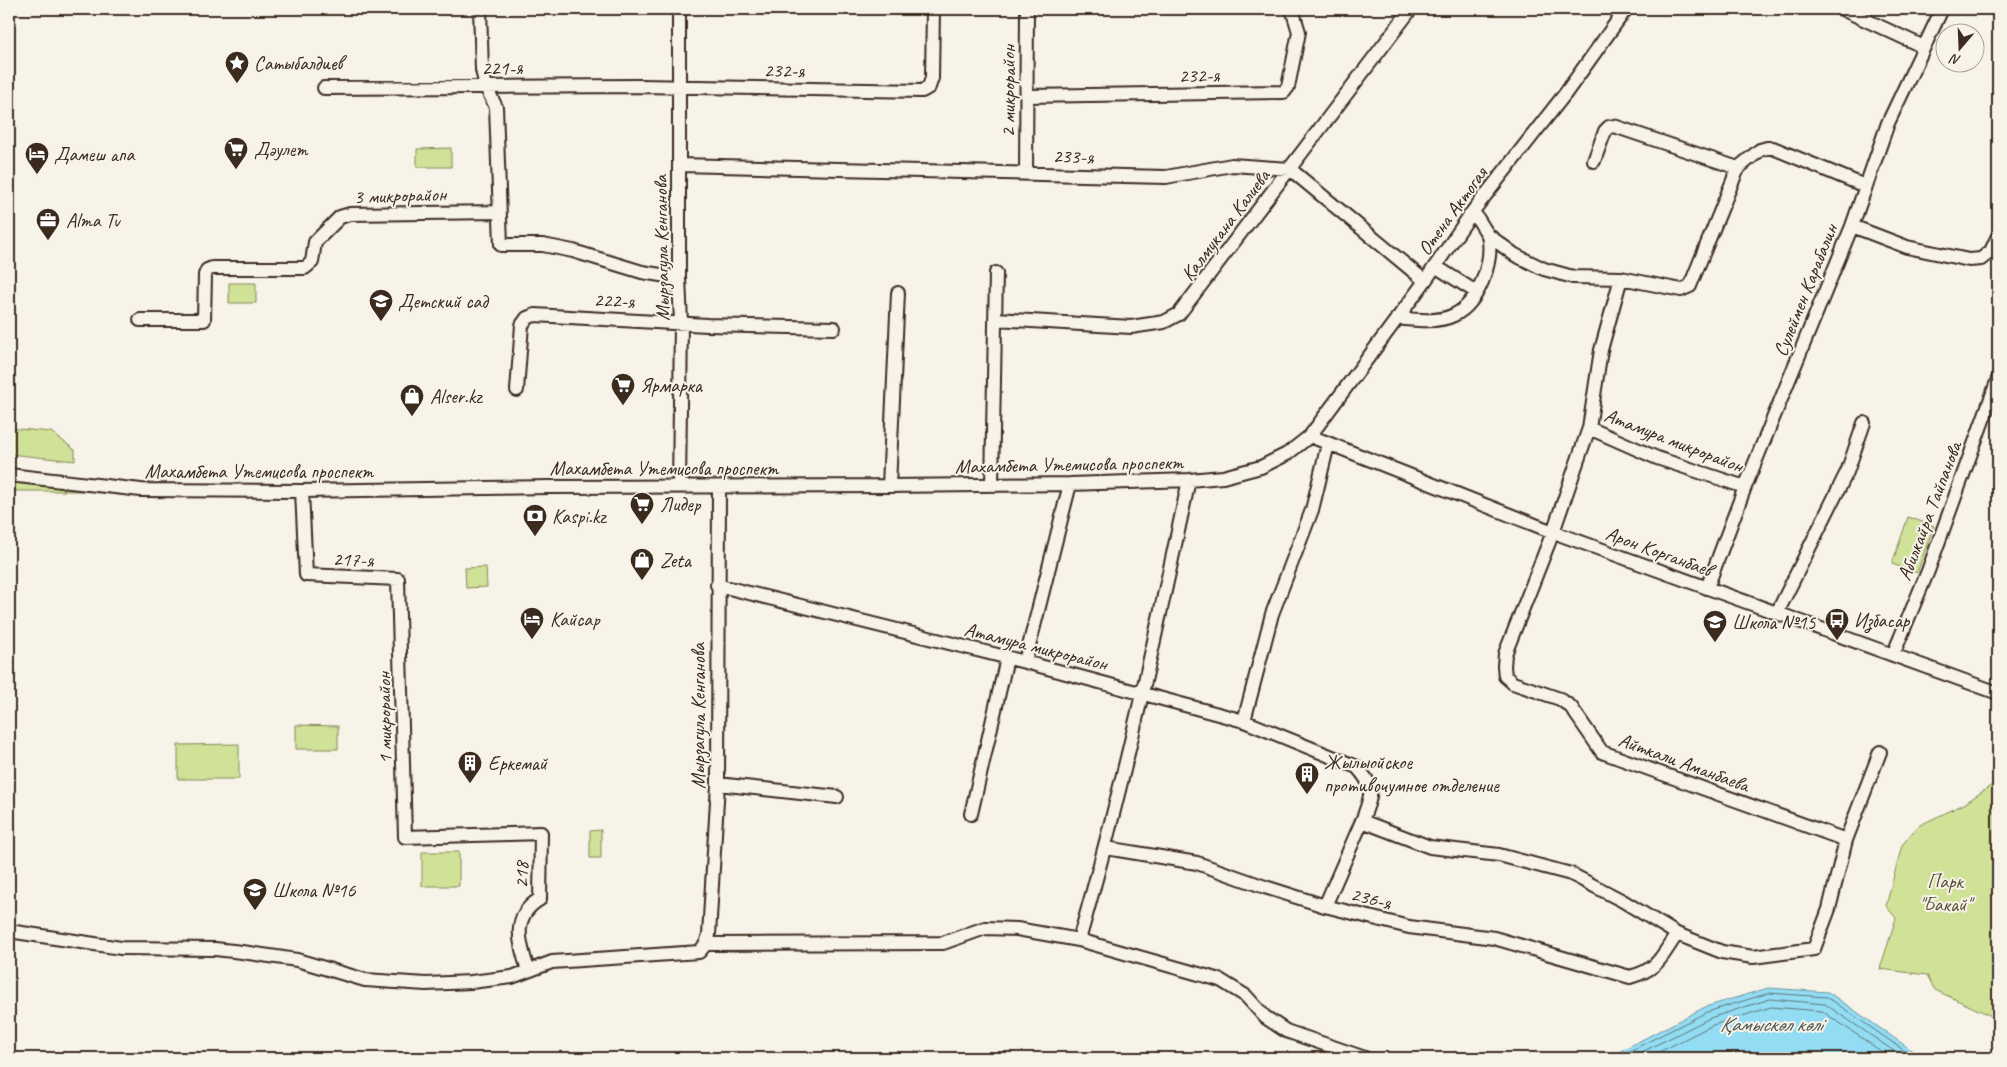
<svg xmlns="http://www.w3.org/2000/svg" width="2007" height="1067" font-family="Caveat,sans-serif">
<rect width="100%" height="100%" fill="#f7f3e8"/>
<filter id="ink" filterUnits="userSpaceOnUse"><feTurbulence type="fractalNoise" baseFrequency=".02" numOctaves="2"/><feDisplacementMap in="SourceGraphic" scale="10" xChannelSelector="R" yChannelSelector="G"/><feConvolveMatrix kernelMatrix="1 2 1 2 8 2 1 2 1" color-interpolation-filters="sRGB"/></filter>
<g filter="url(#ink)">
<path fill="#cfe297" stroke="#85865a" d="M451 148V167H417V149Z
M229 283H256V303H229Z
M9 428 51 432 75 450V461L9 454Z
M9 479 96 491H9Z
M1908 517 1934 526 1917 573 1892 564Z
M486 567 487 587 466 588 465 568Z
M296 725 338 726V749H296Z
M239 744V779H178V745Z
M1992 785 1998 788V1019L1935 990 1927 975 1880 969 1896 918 1886 906 1902 845 1918 826 1964 804Z
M601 830V858H590V831Z
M422 852H459V886H422Z"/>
<path fill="#93ddf4" stroke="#70959e" d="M1768 988 1828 992 1923 1058H1607L1705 1007Z"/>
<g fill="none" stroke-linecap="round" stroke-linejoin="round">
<path stroke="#5e7274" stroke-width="1" d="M1616 1058 1707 1012 1769 993 1827 997 1915 1058
M1630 1058 1710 1018 1770 999 1825 1004 1904 1058
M1647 1058 1713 1025 1771 1007 1822 1011 1891 1058"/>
<defs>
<path id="minor" d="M480 9 482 70 486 87 496 107 501 245H543L573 251 642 272 679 278
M679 9V278L681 322 679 487
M1842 9 1924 47
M324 88 640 86 922 91 929 87 932 78 933 9
M1027 96 1284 92 1288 87 1299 32 1292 9
M1594 161 1605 131 1609 127 1614 126 1738 168
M679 165 1166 177 1232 165 1290 169 1425 281
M1026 173 1027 9
M1473 211 1488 235 1515 255 1544 269 1573 277 1621 278 1681 290 1690 286 1738 168 1760 150 1767 148H1773L1865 186
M1852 226 1907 247 1969 260 1981 259 1991 251 1998 236
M1435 266 1476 292
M1621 278 1601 350 1589 428 1553 532 1505 654 1504 666 1505 676 1513 683 1560 699 1571 707 1602 752 1846 840
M1397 318C1415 320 1438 323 1454 315 1479 303 1494 261 1488 235
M996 319 1131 327 1164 322 1179 314 1411 9
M140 320H204L205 275 207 270 212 268H305L312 262 315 242 340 217 350 214 498 212
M517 390 522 325 527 318 535 315 707 325 834 328
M1589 428 1657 458 1745 487
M1310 436 1553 532 1998 693
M9 475 141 490 302 491 550 487 889 486 1070 484 1189 480 1223 477 1261 467 1287 454 1310 436 1425 281 1473 211 1565 94 1626 9
M992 485 996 273
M889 486 898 293
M302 491 306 575 398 579 405 837 541 833 540 899C511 916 519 942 528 970
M717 585 1025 662 1244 721 1357 767C1377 789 1371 795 1362 821L1430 847 1499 855 1571 874 1623 901 1677 934 1722 952 1753 957 1814 949 1829 909 1846 840 1880 752
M1707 588 1745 487 1852 226 1888 123 1942 9
M1777 613 1847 472 1864 423
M1893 655 1928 571 1998 379
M1025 662 1070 484
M1244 721 1272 614 1312 510 1328 444
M718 784 837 797
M971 814 1007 658
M1106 848 1197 863 1265 887 1325 906 1409 927 1494 938 1630 977C1659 969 1661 957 1677 934
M1325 906 1362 821
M9 931 121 948 215 949 242 952 297 960 365 980 426 984 471 982 512 977 552 962 699 952 706 944 709 935 718 784 719 487
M1079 940C1123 788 1156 634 1189 480
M706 944 943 943 985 928 1017 929 1079 940 1220 980 1246 996 1265 1017 1286 1031 1365 1058"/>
</defs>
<use href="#minor" stroke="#3b2a1e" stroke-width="16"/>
<use href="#minor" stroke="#f7f3e8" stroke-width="12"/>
</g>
</g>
<defs>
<symbol id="sight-pin" viewBox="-11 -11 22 30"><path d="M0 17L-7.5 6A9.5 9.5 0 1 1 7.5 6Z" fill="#3b2a1e" stroke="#f7f3e8"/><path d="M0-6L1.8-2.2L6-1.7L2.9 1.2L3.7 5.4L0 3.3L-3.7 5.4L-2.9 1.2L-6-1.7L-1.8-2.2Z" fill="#fff"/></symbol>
<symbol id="supermarket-pin" viewBox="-11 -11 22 30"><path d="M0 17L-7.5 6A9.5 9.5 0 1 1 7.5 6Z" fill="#3b2a1e" stroke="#f7f3e8"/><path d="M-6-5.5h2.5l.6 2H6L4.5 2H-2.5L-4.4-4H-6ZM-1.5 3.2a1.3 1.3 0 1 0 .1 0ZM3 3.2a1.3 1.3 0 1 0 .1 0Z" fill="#fff"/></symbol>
<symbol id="hotel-pin" viewBox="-11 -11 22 30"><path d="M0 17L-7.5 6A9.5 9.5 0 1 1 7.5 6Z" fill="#3b2a1e" stroke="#f7f3e8"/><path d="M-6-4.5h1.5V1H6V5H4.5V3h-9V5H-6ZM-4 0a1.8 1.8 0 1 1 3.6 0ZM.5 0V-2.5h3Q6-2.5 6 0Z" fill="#fff"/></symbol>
<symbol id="office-pin" viewBox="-11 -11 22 30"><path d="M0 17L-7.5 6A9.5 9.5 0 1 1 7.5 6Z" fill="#3b2a1e" stroke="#f7f3e8"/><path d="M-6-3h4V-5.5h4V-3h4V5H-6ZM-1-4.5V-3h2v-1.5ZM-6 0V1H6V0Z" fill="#fff"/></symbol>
<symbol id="school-pin" viewBox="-11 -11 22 30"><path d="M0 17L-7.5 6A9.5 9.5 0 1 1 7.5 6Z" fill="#3b2a1e" stroke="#f7f3e8"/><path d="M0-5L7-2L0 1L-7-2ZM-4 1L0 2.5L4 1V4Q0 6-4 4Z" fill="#fff"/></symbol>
<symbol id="shop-pin" viewBox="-11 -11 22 30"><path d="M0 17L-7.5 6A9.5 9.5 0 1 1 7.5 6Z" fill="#3b2a1e" stroke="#f7f3e8"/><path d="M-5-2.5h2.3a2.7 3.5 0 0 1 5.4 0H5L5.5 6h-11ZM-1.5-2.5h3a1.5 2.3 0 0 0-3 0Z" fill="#fff"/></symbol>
<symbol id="bank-pin" viewBox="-11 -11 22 30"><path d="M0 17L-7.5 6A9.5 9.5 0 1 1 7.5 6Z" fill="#3b2a1e" stroke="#f7f3e8"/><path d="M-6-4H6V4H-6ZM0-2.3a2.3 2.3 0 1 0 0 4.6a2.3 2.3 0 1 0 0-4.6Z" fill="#fff"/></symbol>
<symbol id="bus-pin" viewBox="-11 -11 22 30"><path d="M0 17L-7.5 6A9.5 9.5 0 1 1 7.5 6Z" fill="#3b2a1e" stroke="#f7f3e8"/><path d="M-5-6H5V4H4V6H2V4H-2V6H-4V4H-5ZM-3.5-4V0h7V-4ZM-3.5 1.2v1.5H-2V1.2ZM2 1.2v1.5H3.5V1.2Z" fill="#fff"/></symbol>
<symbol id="building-pin" viewBox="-11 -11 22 30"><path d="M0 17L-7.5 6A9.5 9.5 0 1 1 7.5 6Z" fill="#3b2a1e" stroke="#f7f3e8"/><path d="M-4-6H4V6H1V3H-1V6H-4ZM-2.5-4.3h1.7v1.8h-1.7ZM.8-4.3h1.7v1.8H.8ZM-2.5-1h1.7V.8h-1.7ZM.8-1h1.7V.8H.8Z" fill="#fff"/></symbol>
</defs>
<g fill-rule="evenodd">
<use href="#sight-pin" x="223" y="49" width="28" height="38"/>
<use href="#supermarket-pin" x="222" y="135" width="28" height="38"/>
<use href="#hotel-pin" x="23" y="140" width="28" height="38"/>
<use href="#office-pin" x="34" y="206" width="28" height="38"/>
<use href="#school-pin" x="367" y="287" width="28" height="38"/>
<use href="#supermarket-pin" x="609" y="371" width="28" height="38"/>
<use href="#shop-pin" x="398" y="382" width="28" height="38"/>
<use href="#supermarket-pin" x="628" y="490" width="28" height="38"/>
<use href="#bank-pin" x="521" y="502" width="28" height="38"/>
<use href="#shop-pin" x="628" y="546" width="28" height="38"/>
<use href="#hotel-pin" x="518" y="605" width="28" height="38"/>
<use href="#bus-pin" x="1823" y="606" width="28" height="38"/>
<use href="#school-pin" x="1701" y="608" width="28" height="38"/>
<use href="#building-pin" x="456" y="749" width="28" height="38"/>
<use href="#building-pin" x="1293" y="760" width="28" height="38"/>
<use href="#school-pin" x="241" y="876" width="28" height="38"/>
</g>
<g text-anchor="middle" stroke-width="4" stroke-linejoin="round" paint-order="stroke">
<g font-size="20" fill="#3b2a1e" stroke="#f7f3e8" text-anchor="start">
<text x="254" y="70">Сатыбалдиев</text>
<text x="254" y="156">Дәулет</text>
<text x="54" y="161">Дамеш апа</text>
<text x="66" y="227">Alma Tv</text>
<text x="398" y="308">Детский сад</text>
<text x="640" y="392">Ярмарка</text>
<text x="430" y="403">Alser.kz</text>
<text x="660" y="511">Лидер</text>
<text x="552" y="523">Kaspi.kz</text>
<text x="660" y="567">Zeta</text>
<text x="550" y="626">Кайсар</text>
<text x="1854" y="627">Избасар</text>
<text x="1732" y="629">Школа №15</text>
<text x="1324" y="769">Жылыойское<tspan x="1324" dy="23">противочумное отделение</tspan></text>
<text x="488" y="770">Еркемай</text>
<text x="272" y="897">Школа №16</text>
</g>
<g font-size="20" fill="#3b2a1e" stroke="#f7f3e8">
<text x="502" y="75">221-я</text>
<text transform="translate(784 70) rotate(1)" y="7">232-я</text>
<text transform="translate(1199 75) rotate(-1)" y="7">232-я</text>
<text transform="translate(1008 91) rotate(-90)" y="7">2 микрорайон</text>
<text transform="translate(1073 156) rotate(2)" y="7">233-я</text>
<text transform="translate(400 195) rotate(-2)" y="7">3 микрорайон</text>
<text transform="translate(1452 211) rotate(-54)" y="7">Отена Актогая</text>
<text transform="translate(1225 225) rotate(-53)" y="7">Калмукана Калиева</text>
<text transform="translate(661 248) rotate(-91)" y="7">Мырзагула Кенганова</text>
<text transform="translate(1805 290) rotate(-68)" y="7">Сулеймен Карабалин</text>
<text transform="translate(614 300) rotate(3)" y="7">222-я</text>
<text transform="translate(1674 440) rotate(21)" y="7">Атамура микрорайон</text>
<text transform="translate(1069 464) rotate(-1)" y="7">Махамбета Утемисова проспект</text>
<text x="664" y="475">Махамбета Утемисова проспект</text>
<text x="259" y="478">Махамбета Утемисова проспект</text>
<text transform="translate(1929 511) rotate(-69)" y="7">Абилкайра Тайпанова</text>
<text transform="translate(1659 551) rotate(20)" y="7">Арон Корганбаев</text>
<text transform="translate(353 559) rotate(2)" y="7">217-я</text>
<text transform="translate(1036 646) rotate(14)" y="7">Атамура микрорайон</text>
<text transform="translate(698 716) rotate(-90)" y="7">Мырзагула Кенганова</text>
<text transform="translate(384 718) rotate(-91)" y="7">1 микрорайон</text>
<text transform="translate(1684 762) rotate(20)" y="7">Айткали Аманбаева</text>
<text transform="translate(521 875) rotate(-89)" y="7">218</text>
<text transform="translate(1371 898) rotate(14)" y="7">236-я</text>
</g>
<g font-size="20" fill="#594f36" stroke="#f7f3e8">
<text x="1945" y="888">Парк<tspan x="1945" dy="23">"Бакай"</tspan></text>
</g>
<g font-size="21" font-style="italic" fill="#515754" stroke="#f7f3e8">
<text x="1771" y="1031">Қамыскөл көлі</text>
</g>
</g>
<rect width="2007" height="1067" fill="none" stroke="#f7f3e8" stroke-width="30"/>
<rect x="15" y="15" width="1977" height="1037" fill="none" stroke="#3b2a1e" stroke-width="2" filter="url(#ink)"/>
<g transform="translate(1960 48) rotate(199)"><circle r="24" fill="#f7f3e8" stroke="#aca397"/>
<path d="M0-4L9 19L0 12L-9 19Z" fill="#3b2a1e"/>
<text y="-8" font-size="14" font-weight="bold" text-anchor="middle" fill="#3b2a1e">N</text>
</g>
</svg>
